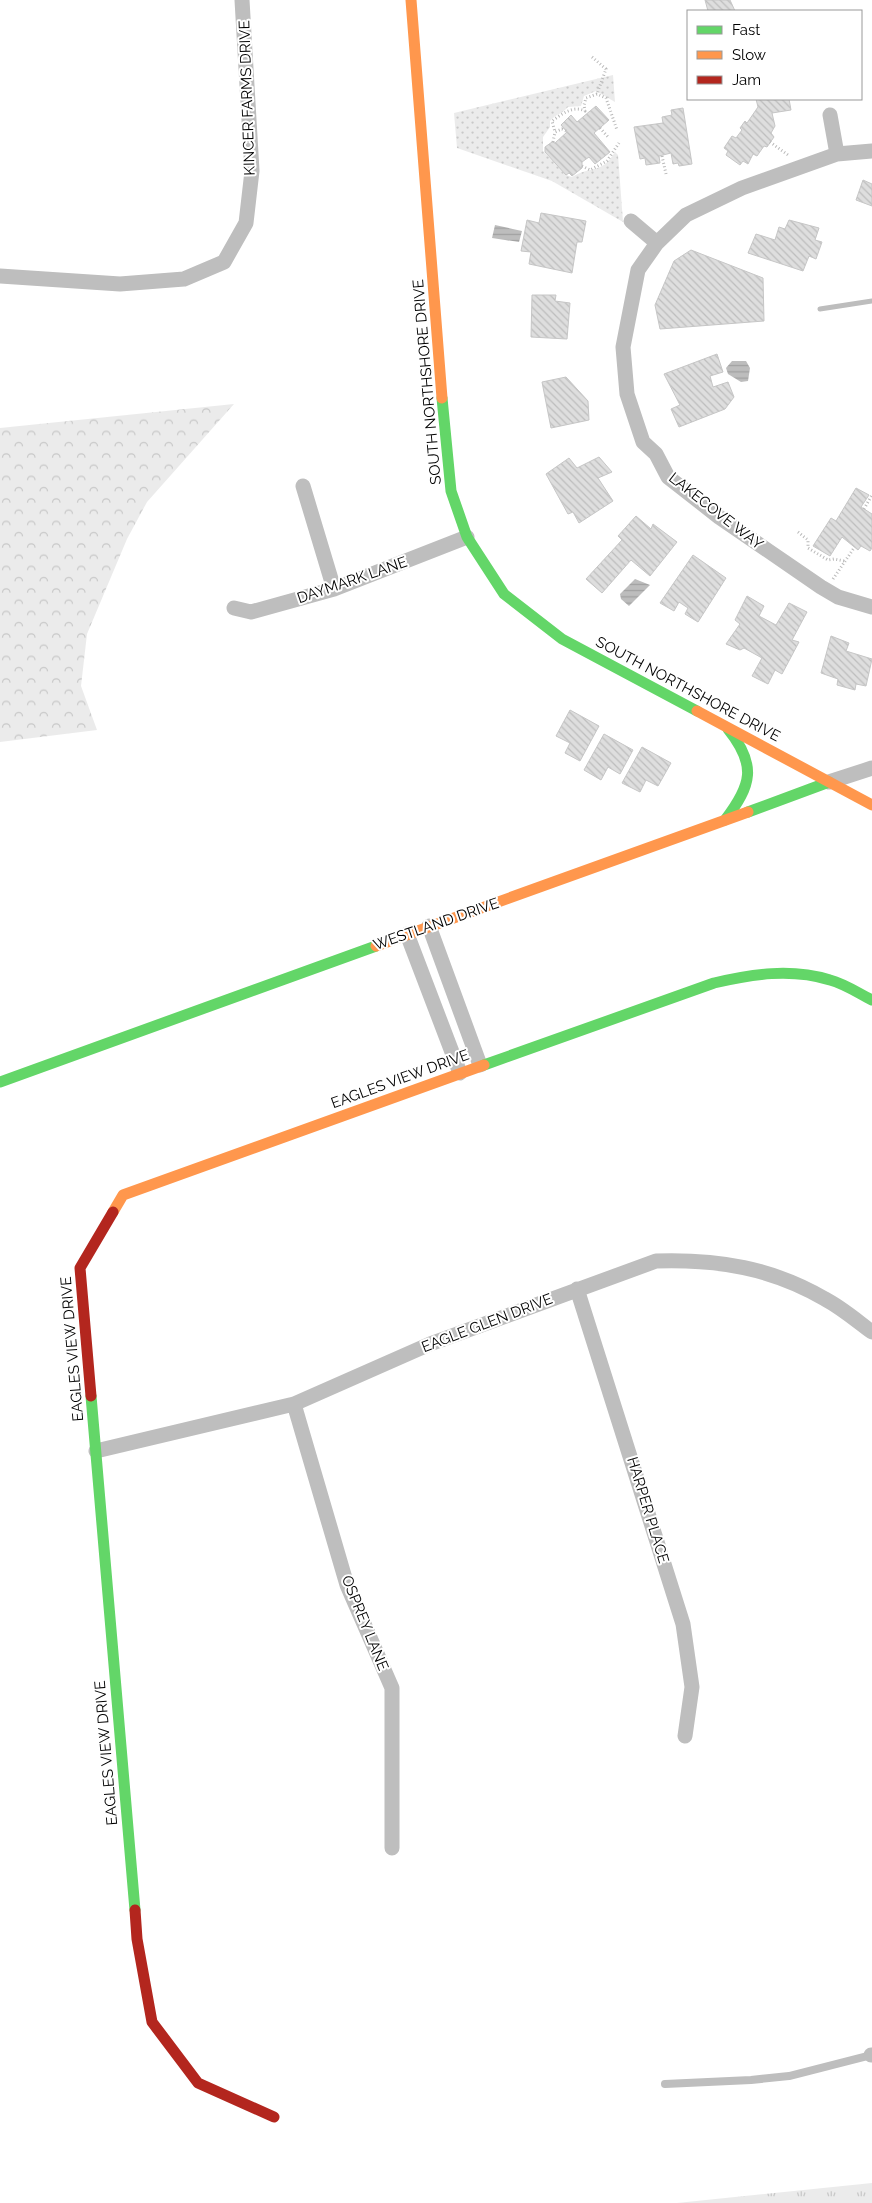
<svg xmlns="http://www.w3.org/2000/svg" width="872" height="2203" font-family="Raleway,sans-serif">
<defs>
<pattern id="grass-dots" width="8" height="8" patternUnits="userSpaceOnUse" patternTransform="scale(1.25)"><rect width="8" height="8" fill="#ebebeb"/><path d="M2 2h.1M6 6h.1" fill="none" stroke="#c8c8c8" stroke-width="1.8" stroke-linecap="round"/></pattern>
<pattern id="forest-crowns" width="20" height="18" patternUnits="userSpaceOnUse" patternTransform="scale(1.25)"><rect width="20" height="18" fill="#ebebeb"/><path d="M2 6a3 3 0 1 1 6 0M12 15a3 3 0 1 1 6 0" fill="none" stroke="#c8c8c8"/></pattern>
<pattern id="park-tufts" width="24" height="20" patternUnits="userSpaceOnUse" patternTransform="scale(1.25)"><rect width="24" height="20" fill="#ebebeb"/><path d="M3 7l-1-3M5 7V3M7 7l1-3M15 17l-1-3M17 17v-4M19 17l1-3" fill="none" stroke="#c8c8c8"/></pattern>
<pattern id="water-rules" width="6" height="5" patternUnits="userSpaceOnUse" patternTransform="scale(1.25)"><rect width="6" height="5" fill="#bdbdbd"/><path d="M0 2.5h6" fill="none" stroke="#a1a1a1"/></pattern>
<pattern id="building-back-hatch" width="6" height="6" patternUnits="userSpaceOnUse" patternTransform="scale(1.25)"><rect width="6" height="6" fill="#dedede"/><path d="M-1 5l2 2M0 0l6 6M5-1l2 2" fill="none" stroke="#bdbdbd"/></pattern>
</defs>
<rect width="100%" height="100%" fill="#fff"/>
<path fill="url(#grass-dots)" d="M613 75 615 102 596 91 584 96 581 106 568 107C562 114 556 114 550 121V127L543 137V151L566 175 572 177C592 165 601 175 615 152L618 155 623 222 552 181 457 148 454 113Z"/>
<path fill="url(#forest-crowns)" d="M234 404 147 502 127 539 87 634 81 686 97 730 0 742V428Z"/>
<path fill="url(#park-tufts)" d="M872 2183V2203H677Z"/>
<path fill="url(#water-rules)" d="M495 225 522 231 519 242 492 238Z
M732 361H746L750 368 748 381 741 382 728 374 726 368Z
M635 579 650 585 629 606 621 599 620 594Z"/>
<g fill="none" stroke-linecap="round" stroke-linejoin="round">
<path stroke="#bdbdbd" stroke-width="5" d="M820 309 872 301"/>
</g>
<path fill="url(#building-back-hatch)" stroke="#c6c6c6" d="M705 0H730L735 11H708Z
M756 99H789L791 110 772 113 775 126 771 133 774 137 767 147 764 146 757 156 753 154 748 164 743 161 740 165 726 155 728 151 724 148 732 136 736 138 742 130 740 128 745 121 747 123 758 107Z
M596 106 609 120 594 133 610 152 595 164 589 157 582 162V168L572 176 569 173 566 175 545 152V147L552 142 555 143 567 132 561 125 571 115 577 122Z
M683 108 692 164 679 166 678 163 673 164 671 153 659 156 660 163 646 165 645 158 640 159 634 127 663 123 662 117 672 115 671 110Z
M863 180 872 184V206L856 200Z
M541 213 586 221 582 242H577L572 273 529 264 531 252 521 251 527 220 539 223Z
M789 220 819 228 815 240 822 242 816 259 809 256 803 271 748 253 756 234 775 240 779 227 785 229Z
M691 250 763 278 764 321 660 329 655 305 674 261Z
M532 295H556L555 301 570 303 567 339 531 337Z
M717 354 723 372 710 376 713 387 728 382 734 397 725 409 679 427 671 409 680 405 664 374Z
M566 377 588 401 589 420 551 428 542 382Z
M599 457 612 472 598 478 613 501 579 523 573 512 568 514 546 474 569 458 577 468Z
M856 488 869 495 861 507 872 514V548L870 551 861 546 858 550 842 537 830 556 813 546 831 518 836 521Z
M636 516 651 529 653 524 677 542 650 576 631 560 602 593 586 579 622 540 618 536Z
M693 555 726 578 698 622 685 614 688 608 679 602 674 611 660 603Z
M747 596 764 606 759 616 776 625 789 603 807 612 792 640 799 642 782 674 775 670 768 684 752 676 762 658 744 648 740 650 726 644 740 624 735 620Z
M831 636 849 643 846 651 872 659 866 686 856 684 855 690 837 685 838 679 821 673Z
M570 710 599 726 580 761 565 753 570 743 556 736Z
M604 734 633 750 620 774 608 767 601 780 584 770Z
M642 747 671 763 658 786 646 780 640 792 622 783Z"/>
<g fill="none" stroke-linecap="round" stroke-linejoin="round">
<path stroke="#b9b9b9" stroke-width="3" stroke-dasharray="1 2.5" stroke-linecap="butt" d="M592 57 606 69 597 94
M600 128 608 137
M566 131 562 129 555 132 552 121C562 114 573 105 585 111L584 105 586 98 597 94 606 98 617 130
M553 142 555 132
M770 142 788 155
M662 156 666 174
M582 166 590 170 607 161 619 143
M864 509 872 495
M798 532 808 540V548L828 560 834 559 844 561
M833 579 854 548"/>
<path stroke="#bebebe" stroke-width="8" d="M665 2084 751 2080 789 2076 871 2055"/>
<path stroke="#bebebe" stroke-width="15" d="M830 115 837 154
M872 151 837 154 742 188 686 215 657 243 638 270 623 347 627 394 643 442 656 454 668 477 719 517 821 587 838 597 872 607
M631 221 657 243
M0 276 120 284 184 279 224 262 246 223 252 171 242 0
M303 486 334 589
M234 608 251 612 334 589 467 537
M829 782 872 768
M429 926 480 1065
M407 934 460 1073
M577 1289 683 1624 692 1687 685 1736
M294 1404 347 1585 392 1688V1848
M96 1451 294 1404 430 1344 656 1261C718 1259 772 1268 825 1299 842 1308 857 1321 872 1332
M871 2055H872"/>
<path stroke="#63d668" stroke-width="11" d="M442 398 451 491 467 537 504 594 562 639 697 711
M748 812 829 782
M725 820C752 785 757 765 728 729
M484 1065 714 983C752 974 791 968 830 980 845 984 858 993 872 1000
M0 1082 376 946
M91 1396 135 1910"/>
<path stroke="#ff974d" stroke-width="11" d="M411 0 442 398
M697 711 872 805
M376 946 748 812
M113 1212 123 1195 484 1065"/>
<path stroke="#b3261e" stroke-width="11" d="M91 1396 80 1268 113 1212
M135 1910 137 1939 152 2022 198 2083 274 2117"/>
</g>
<g text-anchor="middle" stroke-width="4" stroke-linejoin="round" paint-order="stroke">
<g font-size="15" fill="#000" stroke="#fff">
<text transform="translate(247 98) rotate(-92)" y="5">KINCER FARMS DRIVE</text>
<text transform="translate(427 382) rotate(-95)" y="5">SOUTH NORTHSHORE DRIVE</text>
<text transform="translate(716 511) rotate(38)" y="5">LAKECOVE WAY</text>
<text transform="translate(352 580) rotate(-19)" y="5">DAYMARK LANE</text>
<text transform="translate(688 689) rotate(28)" y="5">SOUTH NORTHSHORE DRIVE</text>
<text transform="translate(436 924) rotate(-19)" y="5">WESTLAND DRIVE</text>
<text transform="translate(400 1079) rotate(-20)" y="5">EAGLES VIEW DRIVE</text>
<text transform="translate(487 1323) rotate(-21)" y="5">EAGLE GLEN DRIVE</text>
<text transform="translate(72 1349) rotate(-95)" y="5">EAGLES VIEW DRIVE</text>
<text transform="translate(648 1510) rotate(73)" y="5">HARPER PLACE</text>
<text transform="translate(365 1623) rotate(68)" y="5">OSPREY LANE</text>
<text transform="translate(106 1753) rotate(-95)" y="5">EAGLES VIEW DRIVE</text>
</g>
</g>
<rect x="687" y="10" width="175" height="90" fill="#ffffff" stroke="#999999"/>
<rect x="697" y="26" width="25" height="8" fill="#63d668" stroke="#999999"/>
<text x="732" y="35" font-size="15" fill="#000000">Fast</text>
<rect x="697" y="51" width="25" height="8" fill="#ff974d" stroke="#999999"/>
<text x="732" y="60" font-size="15" fill="#000000">Slow</text>
<rect x="697" y="76" width="25" height="8" fill="#b3261e" stroke="#999999"/>
<text x="732" y="85" font-size="15" fill="#000000">Jam</text>
</svg>
